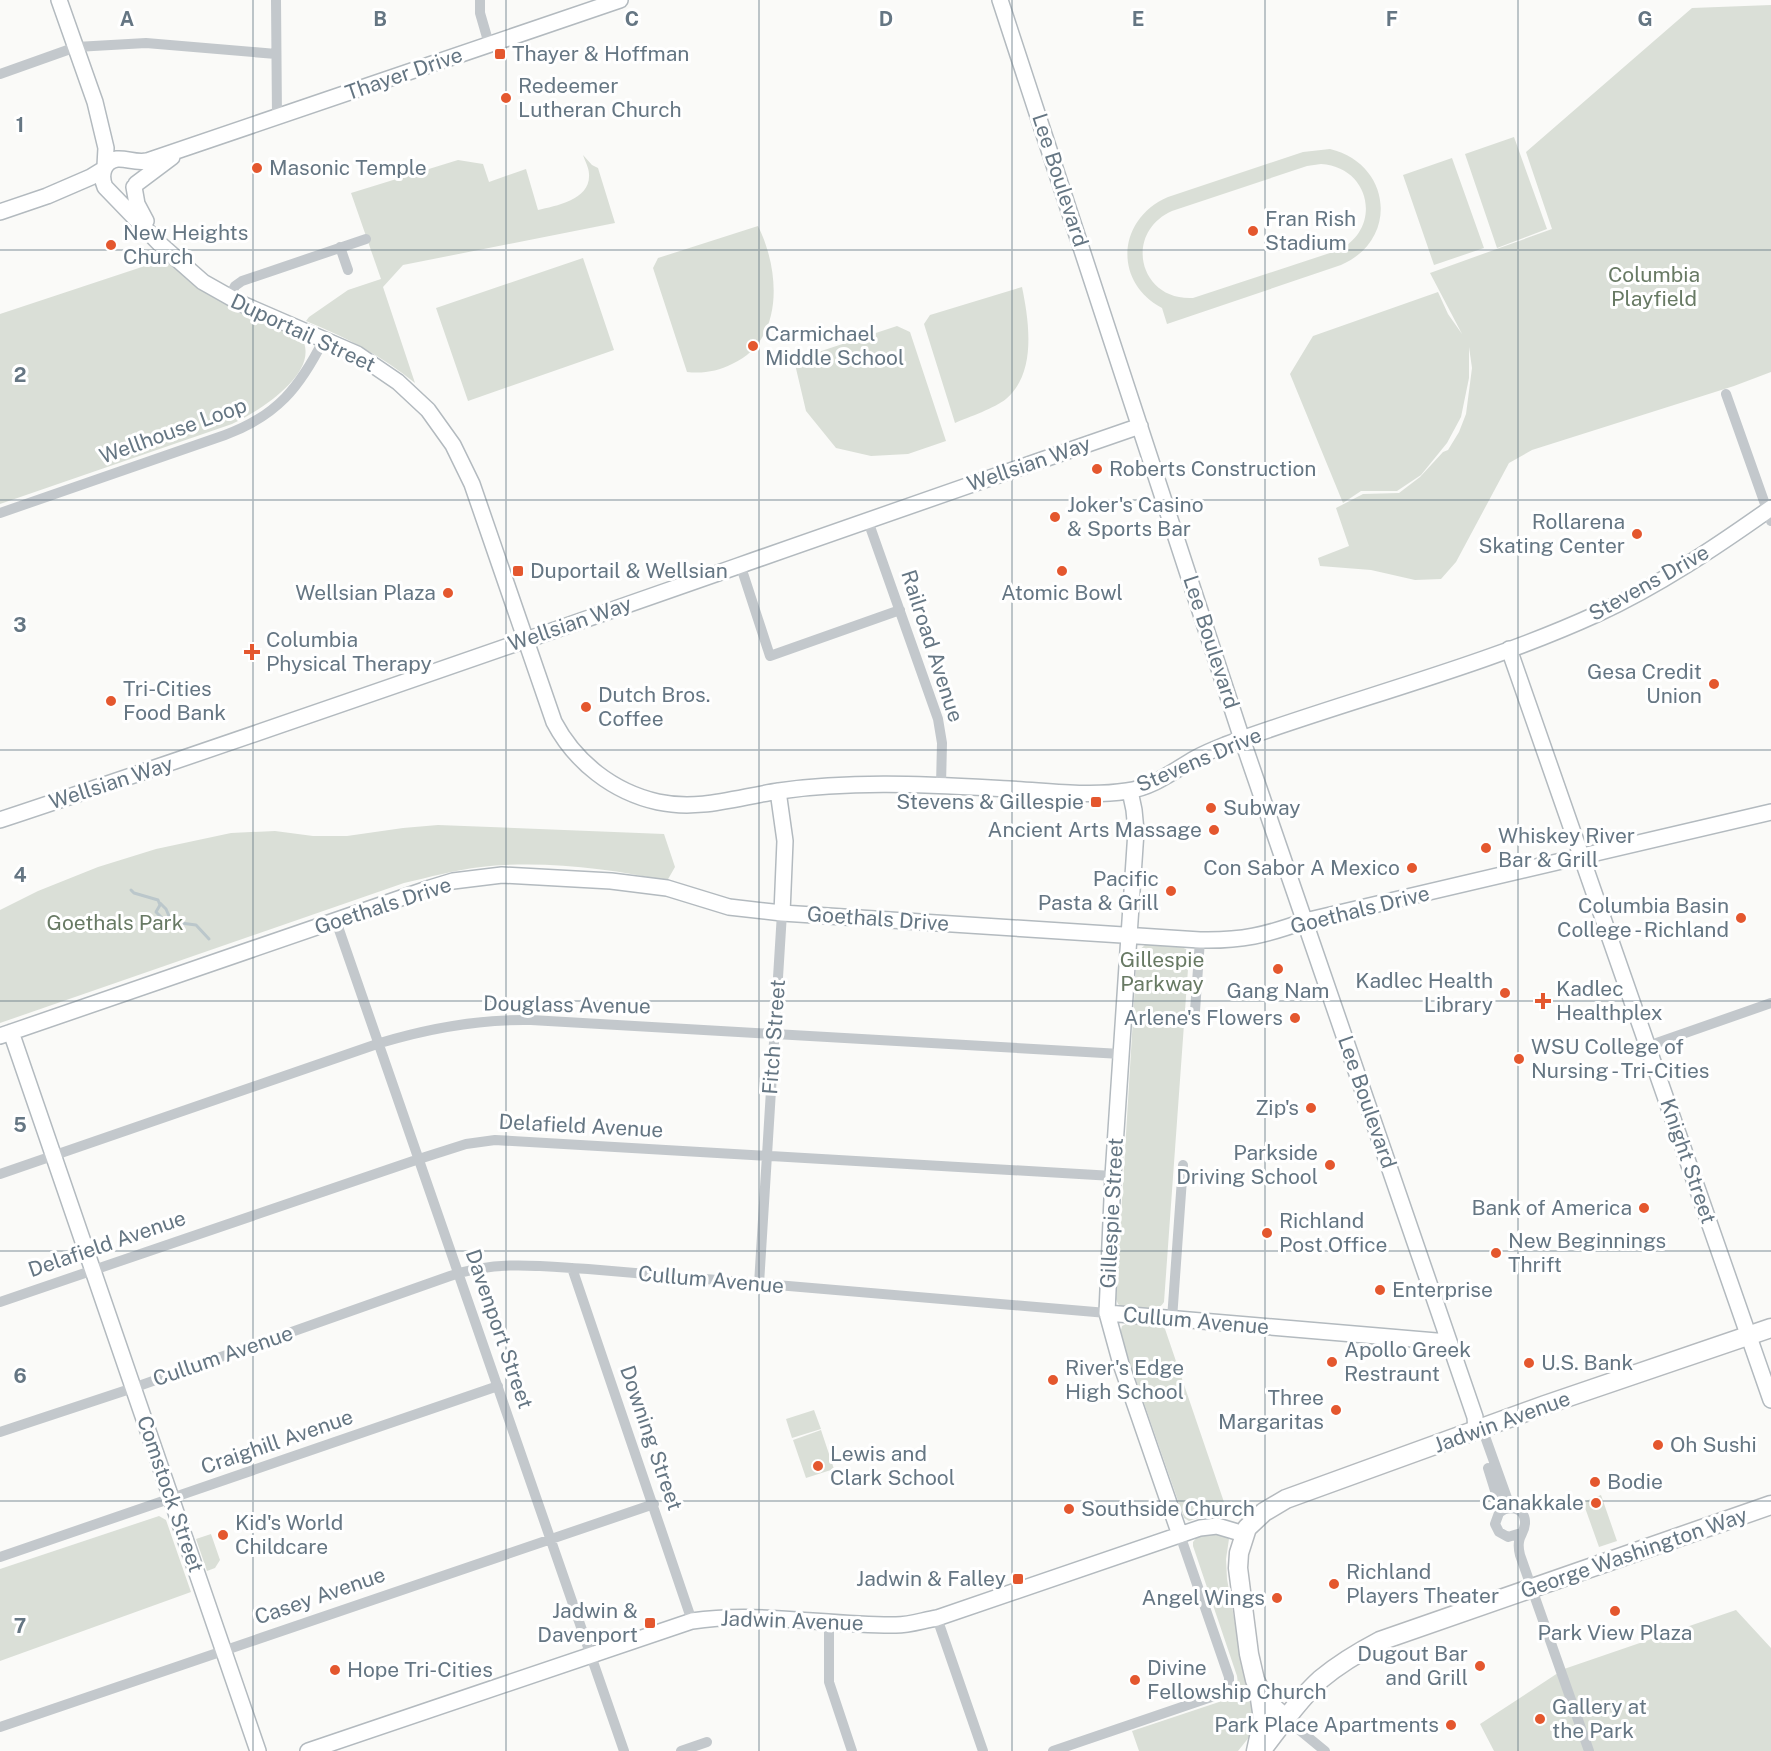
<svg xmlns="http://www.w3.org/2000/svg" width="1771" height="1751" font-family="'Public Sans',sans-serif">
<rect width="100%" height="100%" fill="#fafaf8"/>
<path fill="#dadfd7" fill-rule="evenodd" d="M1771 5V372L1734 386 1532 450 1509 463 1456 562 1441 579 1415 580 1371 570 1320 566 1318 558 1349 546 1336 508 1363 494 1399 493 1420 477 1443 452 1448 450 1459 432 1466 414 1472 368 1469 347V378L1461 417 1447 443 1421 475 1397 491H1361L1343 503 1290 374 1313 336 1438 292 1448 314 1462 334 1430 273 1552 229 1526 152 1692 8Z
M1514 137 1547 229 1497 248 1465 154Z
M1330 149C1392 164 1399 240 1341 265L1167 324 1162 308C1113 282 1117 219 1168 197L1303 152ZM1321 164C1372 167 1383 231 1336 251L1193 298C1139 301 1123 233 1172 211L1307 166Z
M583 155 592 165 598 168 615 223 403 265 383 287 415 383C382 356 346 337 306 321L309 317 348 290 381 279 351 193 458 160 483 164 489 182 526 169 538 210C556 206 591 200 589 174 589 168 585 161 583 155Z
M1452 158 1484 248 1434 265 1403 175Z
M758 226C780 270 785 340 732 364 718 371 703 374 687 372L653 268 658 258Z
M583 258 614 350 468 401 436 308Z
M166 259 188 280 214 298 298 338 304 343C316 376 256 413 232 424L0 504V314Z
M1022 287C1029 321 1037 373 1006 399 995 408 969 417 955 423L924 324 930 315Z
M897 326 910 332 946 441 908 454 871 456 836 448 806 411 794 360Z
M438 825 664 834 675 867 667 881C610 868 539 860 481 867 455 870 430 877 404 883L0 1023V910L38 891 98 867 156 849 231 833 275 831 313 836H347L403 828Z
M1146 944 1181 947 1186 949 1189 955 1164 1302C1157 1315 1135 1308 1122 1307L1118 1304 1116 1299 1137 952Z
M1128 1323 1164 1326 1226 1508 1189 1521 1184 1518 1120 1334 1122 1326Z
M814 1410 821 1429 792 1438 786 1419Z
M821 1430 834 1469 806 1478 793 1440Z
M1601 1495 1617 1541 1599 1547 1583 1502Z
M159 1516 166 1520 191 1592 0 1661V1569Z
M1219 1532 1229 1539 1226 1559 1227 1579 1243 1667 1251 1691 1258 1726 1238 1751H1139L1132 1731 1228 1699C1236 1693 1239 1686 1237 1676L1193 1546V1542L1198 1536Z
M211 1534 220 1560 215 1568 207 1571 196 1539Z
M1736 1610 1771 1648V1751H1494L1480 1724 1564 1669Z"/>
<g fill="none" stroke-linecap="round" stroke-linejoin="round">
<path stroke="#bbc7cb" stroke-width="3" d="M131 890 134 893 158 900 160 905 156 912 165 921 196 925 209 939
M160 903 166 909 172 923"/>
<defs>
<path id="secondary" d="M59 0 95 102 106 148 105 166
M620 0 147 161C134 163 127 158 117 159 103 161 100 176 105 187L161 245 203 282 242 304 357 354 398 382 428 410 453 445 472 484 554 722C575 762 613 792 658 802 700 811 738 797 779 791 856 780 932 785 1009 789 1048 791 1089 797 1127 791 1154 787 1173 771 1196 758 1205 753 1215 749 1225 745 1347 700 1479 668 1597 614 1658 586 1716 547 1771 508
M1000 0 1242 739 1475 1417 1476 1431
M136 184 172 157
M134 187 137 204 146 221
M0 212 47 196 91 177 104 169
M1509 649 1771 1400
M778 791 785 841 782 913
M1130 791 1134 810 1136 831 1113 1176 1107 1313 1121 1364 1180 1535
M0 820C382 693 760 557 1140 426
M11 1032 258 1751
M0 1036 430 888 453 881 502 875 611 881 667 888 729 907 782 913 1200 940C1242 941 1266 935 1305 921L1771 812
M1107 1313 1448 1342
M308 1751 692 1621C760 1611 828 1626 896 1625 910 1625 924 1620 937 1618L1200 1528 1217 1526 1244 1534"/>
<path id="primary" d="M1286 1719 1265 1700 1255 1680 1249 1654 1238 1568 1239 1553 1247 1528 1264 1512 1286 1499 1545 1405 1771 1328
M1256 1751 1263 1719 1259 1692
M1261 1751C1280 1727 1298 1700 1321 1679 1339 1664 1359 1652 1380 1641L1771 1505"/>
</defs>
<use href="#secondary" stroke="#b3babf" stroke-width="18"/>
<use href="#primary" stroke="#b5babe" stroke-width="21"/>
<path stroke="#c3c8cc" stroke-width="10" d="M276 0 277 117
M480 0V13L489 44
M0 74 76 47 146 43 276 54
M340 247 348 270
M229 298 235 286 242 281 366 239
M1726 394 1771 521
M0 513 225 435C277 416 300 387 324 339
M868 521 938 719 942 743 941 785
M740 564 770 656 900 610
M336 921 624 1751
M1195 1011 1200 940
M1648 1046 1771 1003
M0 1174 380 1043C430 1028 479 1019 531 1020L1121 1054
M572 1268 692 1621
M759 1284 782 913
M0 1302 419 1159 466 1144 495 1140 1113 1176
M1172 1319 1183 1165
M1482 1428 1507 1498 1514 1508
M0 1432 133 1388 450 1276C498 1260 539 1266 588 1269L1107 1313
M1488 1468 1497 1497 1499 1513
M1521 1533 1508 1537 1499 1532 1495 1524 1499 1513C1508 1505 1524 1507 1525 1521 1526 1534 1515 1535 1520 1555L1589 1751
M0 1557 498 1386
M937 1618 983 1751
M829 1621V1682L852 1751
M1286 1719 1325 1751
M0 1727 654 1504
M681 1751 707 1742
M1053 1751 1223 1693 1229 1687V1677L1180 1535"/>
<use href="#secondary" stroke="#fff" stroke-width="15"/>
<use href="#primary" stroke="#fff" stroke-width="18"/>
</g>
<path fill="none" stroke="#657683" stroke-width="1.5" stroke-opacity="0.55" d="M253 0V1751M506 0V1751M759 0V1751M1012 0V1751M1265 0V1751M1518 0V1751M0 250H1771M0 500H1771M0 750H1771M0 1001H1771M0 1251H1771M0 1501H1771"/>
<g fill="#e4572e" stroke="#fff" stroke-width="2">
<rect x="494" y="48" width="12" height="12" rx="3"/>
<circle cx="506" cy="98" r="6"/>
<circle cx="257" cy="168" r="6"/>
<circle cx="1253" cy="231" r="6"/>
<circle cx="111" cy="245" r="6"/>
<circle cx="753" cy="346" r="6"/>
<circle cx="1097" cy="469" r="6"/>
<circle cx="1055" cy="517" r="6"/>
<circle cx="1637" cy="534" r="6"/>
<rect x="512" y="565" width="12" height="12" rx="3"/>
<circle cx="1062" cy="571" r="6"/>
<circle cx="448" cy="593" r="6"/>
<path d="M249 643h6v6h6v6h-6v6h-6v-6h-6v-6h6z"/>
<circle cx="1714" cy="684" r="6"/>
<circle cx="111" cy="701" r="6"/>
<circle cx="586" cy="707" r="6"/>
<rect x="1090" y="796" width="12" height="12" rx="3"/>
<circle cx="1211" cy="808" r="6"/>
<circle cx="1214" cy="830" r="6"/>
<circle cx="1486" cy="848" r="6"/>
<circle cx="1412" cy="868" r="6"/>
<circle cx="1171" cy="891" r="6"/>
<circle cx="1741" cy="918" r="6"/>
<circle cx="1278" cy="969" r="6"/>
<circle cx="1505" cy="993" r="6"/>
<path d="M1540 992h6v6h6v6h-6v6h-6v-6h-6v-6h6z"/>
<circle cx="1295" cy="1018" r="6"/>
<circle cx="1519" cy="1059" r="6"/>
<circle cx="1311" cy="1108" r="6"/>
<circle cx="1330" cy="1165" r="6"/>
<circle cx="1644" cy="1208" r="6"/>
<circle cx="1267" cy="1233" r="6"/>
<circle cx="1496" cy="1253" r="6"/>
<circle cx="1380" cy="1290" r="6"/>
<circle cx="1332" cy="1362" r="6"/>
<circle cx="1529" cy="1363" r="6"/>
<circle cx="1053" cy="1380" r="6"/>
<circle cx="1336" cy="1410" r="6"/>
<circle cx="1658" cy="1445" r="6"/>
<circle cx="818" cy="1466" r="6"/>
<circle cx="1595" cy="1482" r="6"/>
<circle cx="1596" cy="1503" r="6"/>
<circle cx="1069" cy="1509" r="6"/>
<circle cx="223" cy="1535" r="6"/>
<rect x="1012" y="1573" width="12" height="12" rx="3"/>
<circle cx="1334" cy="1584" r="6"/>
<circle cx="1277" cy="1598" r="6"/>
<circle cx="1615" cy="1611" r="6"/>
<rect x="644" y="1617" width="12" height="12" rx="3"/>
<circle cx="1480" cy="1666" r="6"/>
<circle cx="335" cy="1670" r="6"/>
<circle cx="1135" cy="1680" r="6"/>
<circle cx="1540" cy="1719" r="6"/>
<circle cx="1451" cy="1725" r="6"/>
</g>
<g text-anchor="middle" stroke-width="6" stroke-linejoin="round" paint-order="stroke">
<g font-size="21" fill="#657683" stroke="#fff" text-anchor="start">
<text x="512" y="61">Thayer &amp; Hoffman</text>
<text x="518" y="93">Redeemer<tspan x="518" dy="24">Lutheran Church</tspan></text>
<text x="269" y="175">Masonic Temple</text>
<text x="1265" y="226">Fran Rish<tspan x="1265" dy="24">Stadium</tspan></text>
<text x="123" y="240">New Heights<tspan x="123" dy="24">Church</tspan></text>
<text x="765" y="341">Carmichael<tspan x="765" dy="24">Middle School</tspan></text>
<text x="1109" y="476">Roberts Construction</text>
<text x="1067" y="512">Joker's Casino<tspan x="1067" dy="24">&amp; Sports Bar</tspan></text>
<text x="1625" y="529" text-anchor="end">Rollarena<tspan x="1625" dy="24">Skating Center</tspan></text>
<text x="530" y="578">Duportail &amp; Wellsian</text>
<text x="436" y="600" text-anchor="end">Wellsian Plaza</text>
<text x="1062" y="600" text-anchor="middle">Atomic Bowl</text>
<text x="266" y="647">Columbia<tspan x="266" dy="24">Physical Therapy</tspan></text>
<text x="1702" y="679" text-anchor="end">Gesa Credit<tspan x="1702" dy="24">Union</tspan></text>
<text x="123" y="696">Tri-Cities<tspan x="123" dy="24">Food Bank</tspan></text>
<text x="598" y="702">Dutch Bros.<tspan x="598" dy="24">Coffee</tspan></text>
<text x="1084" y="809" text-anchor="end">Stevens &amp; Gillespie</text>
<text x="1223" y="815">Subway</text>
<text x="1202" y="837" text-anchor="end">Ancient Arts Massage</text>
<text x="1498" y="843">Whiskey River<tspan x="1498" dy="24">Bar &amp; Grill</tspan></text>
<text x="1400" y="875" text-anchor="end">Con Sabor A Mexico</text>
<text x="1159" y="886" text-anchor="end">Pacific<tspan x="1159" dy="24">Pasta &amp; Grill</tspan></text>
<text x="1729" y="913" text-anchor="end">Columbia Basin<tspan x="1729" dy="24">College - Richland</tspan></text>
<text x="1493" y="988" text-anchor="end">Kadlec Health<tspan x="1493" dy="24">Library</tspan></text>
<text x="1556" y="996">Kadlec<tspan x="1556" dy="24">Healthplex</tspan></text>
<text x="1278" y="998" text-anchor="middle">Gang Nam</text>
<text x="1283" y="1025" text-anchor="end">Arlene's Flowers</text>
<text x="1531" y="1054">WSU College of<tspan x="1531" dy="24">Nursing - Tri-Cities</tspan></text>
<text x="1299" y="1115" text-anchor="end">Zip's</text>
<text x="1318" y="1160" text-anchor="end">Parkside<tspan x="1318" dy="24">Driving School</tspan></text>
<text x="1632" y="1215" text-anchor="end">Bank of America</text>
<text x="1279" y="1228">Richland<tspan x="1279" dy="24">Post Office</tspan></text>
<text x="1508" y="1248">New Beginnings<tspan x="1508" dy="24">Thrift</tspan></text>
<text x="1392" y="1297">Enterprise</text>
<text x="1344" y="1357">Apollo Greek<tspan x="1344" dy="24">Restraunt</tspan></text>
<text x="1541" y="1370">U.S. Bank</text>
<text x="1065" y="1375">River's Edge<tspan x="1065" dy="24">High School</tspan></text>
<text x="1324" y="1405" text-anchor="end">Three<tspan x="1324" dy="24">Margaritas</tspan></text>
<text x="1670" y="1452">Oh Sushi</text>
<text x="830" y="1461">Lewis and<tspan x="830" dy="24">Clark School</tspan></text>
<text x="1607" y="1489">Bodie</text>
<text x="1584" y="1510" text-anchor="end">Canakkale</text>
<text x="1081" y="1516">Southside Church</text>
<text x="235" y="1530">Kid's World<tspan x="235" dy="24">Childcare</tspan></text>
<text x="1346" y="1579">Richland<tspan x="1346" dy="24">Players Theater</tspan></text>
<text x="1006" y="1586" text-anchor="end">Jadwin &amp; Falley</text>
<text x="1265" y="1605" text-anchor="end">Angel Wings</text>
<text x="638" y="1618" text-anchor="end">Jadwin &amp;<tspan x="638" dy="24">Davenport</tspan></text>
<text x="1615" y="1640" text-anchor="middle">Park View Plaza</text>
<text x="1468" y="1661" text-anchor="end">Dugout Bar<tspan x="1468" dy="24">and Grill</tspan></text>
<text x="1147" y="1675">Divine<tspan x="1147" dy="24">Fellowship Church</tspan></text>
<text x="347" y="1677">Hope Tri-Cities</text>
<text x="1552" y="1714">Gallery at<tspan x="1552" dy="24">the Park</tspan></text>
<text x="1439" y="1732" text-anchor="end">Park Place Apartments</text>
</g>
<g font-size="21" fill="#657683" stroke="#fff">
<text transform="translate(404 74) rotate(-19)" y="7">Thayer Drive</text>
<text transform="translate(1060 180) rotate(72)" y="7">Lee Boulevard</text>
<text transform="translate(303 333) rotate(25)" y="7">Duportail Street</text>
<text transform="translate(173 431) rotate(-20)" y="7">Wellhouse Loop</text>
<text transform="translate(1029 464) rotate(-19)" y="7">Wellsian Way</text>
<text transform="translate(1649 583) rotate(-29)" y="7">Stevens Drive</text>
<text transform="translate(570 624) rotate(-19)" y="7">Wellsian Way</text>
<text transform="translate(1211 642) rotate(72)" y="7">Lee Boulevard</text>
<text transform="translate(932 646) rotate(72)" y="7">Railroad Avenue</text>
<text transform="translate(1199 760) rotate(-23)" y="7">Stevens Drive</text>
<text transform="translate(111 783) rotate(-18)" y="7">Wellsian Way</text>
<text transform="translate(383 906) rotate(-18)" y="7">Goethals Drive</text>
<text transform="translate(1360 910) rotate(-14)" y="7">Goethals Drive</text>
<text transform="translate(878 919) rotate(4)" y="7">Goethals Drive</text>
<text transform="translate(567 1005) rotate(1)" y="7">Douglass Avenue</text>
<text transform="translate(774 1037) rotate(-86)" y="7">Fitch Street</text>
<text transform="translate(1367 1102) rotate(71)" y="7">Lee Boulevard</text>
<text transform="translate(581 1126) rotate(3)" y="7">Delafield Avenue</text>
<text transform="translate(1688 1161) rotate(71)" y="7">Knight Street</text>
<text transform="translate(1112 1213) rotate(-87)" y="7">Gillespie Street</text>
<text transform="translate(107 1244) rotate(-19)" y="7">Delafield Avenue</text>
<text transform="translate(711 1280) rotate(5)" y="7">Cullum Avenue</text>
<text transform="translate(1196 1321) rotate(5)" y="7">Cullum Avenue</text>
<text transform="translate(499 1329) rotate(71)" y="7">Davenport Street</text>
<text transform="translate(223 1356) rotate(-19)" y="7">Cullum Avenue</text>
<text transform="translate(1502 1422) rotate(-20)" y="7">Jadwin Avenue</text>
<text transform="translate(651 1438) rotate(71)" y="7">Downing Street</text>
<text transform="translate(277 1442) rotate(-19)" y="7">Craighill Avenue</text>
<text transform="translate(170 1494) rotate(71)" y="7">Comstock Street</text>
<text transform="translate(1634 1553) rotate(-19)" y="7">George Washington Way</text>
<text transform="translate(320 1596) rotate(-19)" y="7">Casey Avenue</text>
<text transform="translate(792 1621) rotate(2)" y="7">Jadwin Avenue</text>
</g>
<g font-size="21" fill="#687a64" stroke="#fff">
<text x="1654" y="282">Columbia<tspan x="1654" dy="24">Playfield</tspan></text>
<text x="115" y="930">Goethals Park</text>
<text x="1162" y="967">Gillespie<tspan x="1162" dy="24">Parkway</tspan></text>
</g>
</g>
<g font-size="20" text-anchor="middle" font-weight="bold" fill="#657683" stroke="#fff" stroke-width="6" stroke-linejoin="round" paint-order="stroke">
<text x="127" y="26">A</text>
<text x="380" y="26">B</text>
<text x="632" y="26">C</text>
<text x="886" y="26">D</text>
<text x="1138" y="26">E</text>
<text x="1392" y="26">F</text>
<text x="1645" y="26">G</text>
<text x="20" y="132">1</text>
<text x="20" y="382">2</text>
<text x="20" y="632">3</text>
<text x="20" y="882">4</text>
<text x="20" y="1132">5</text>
<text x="20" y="1383">6</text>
<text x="20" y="1633">7</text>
</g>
</svg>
